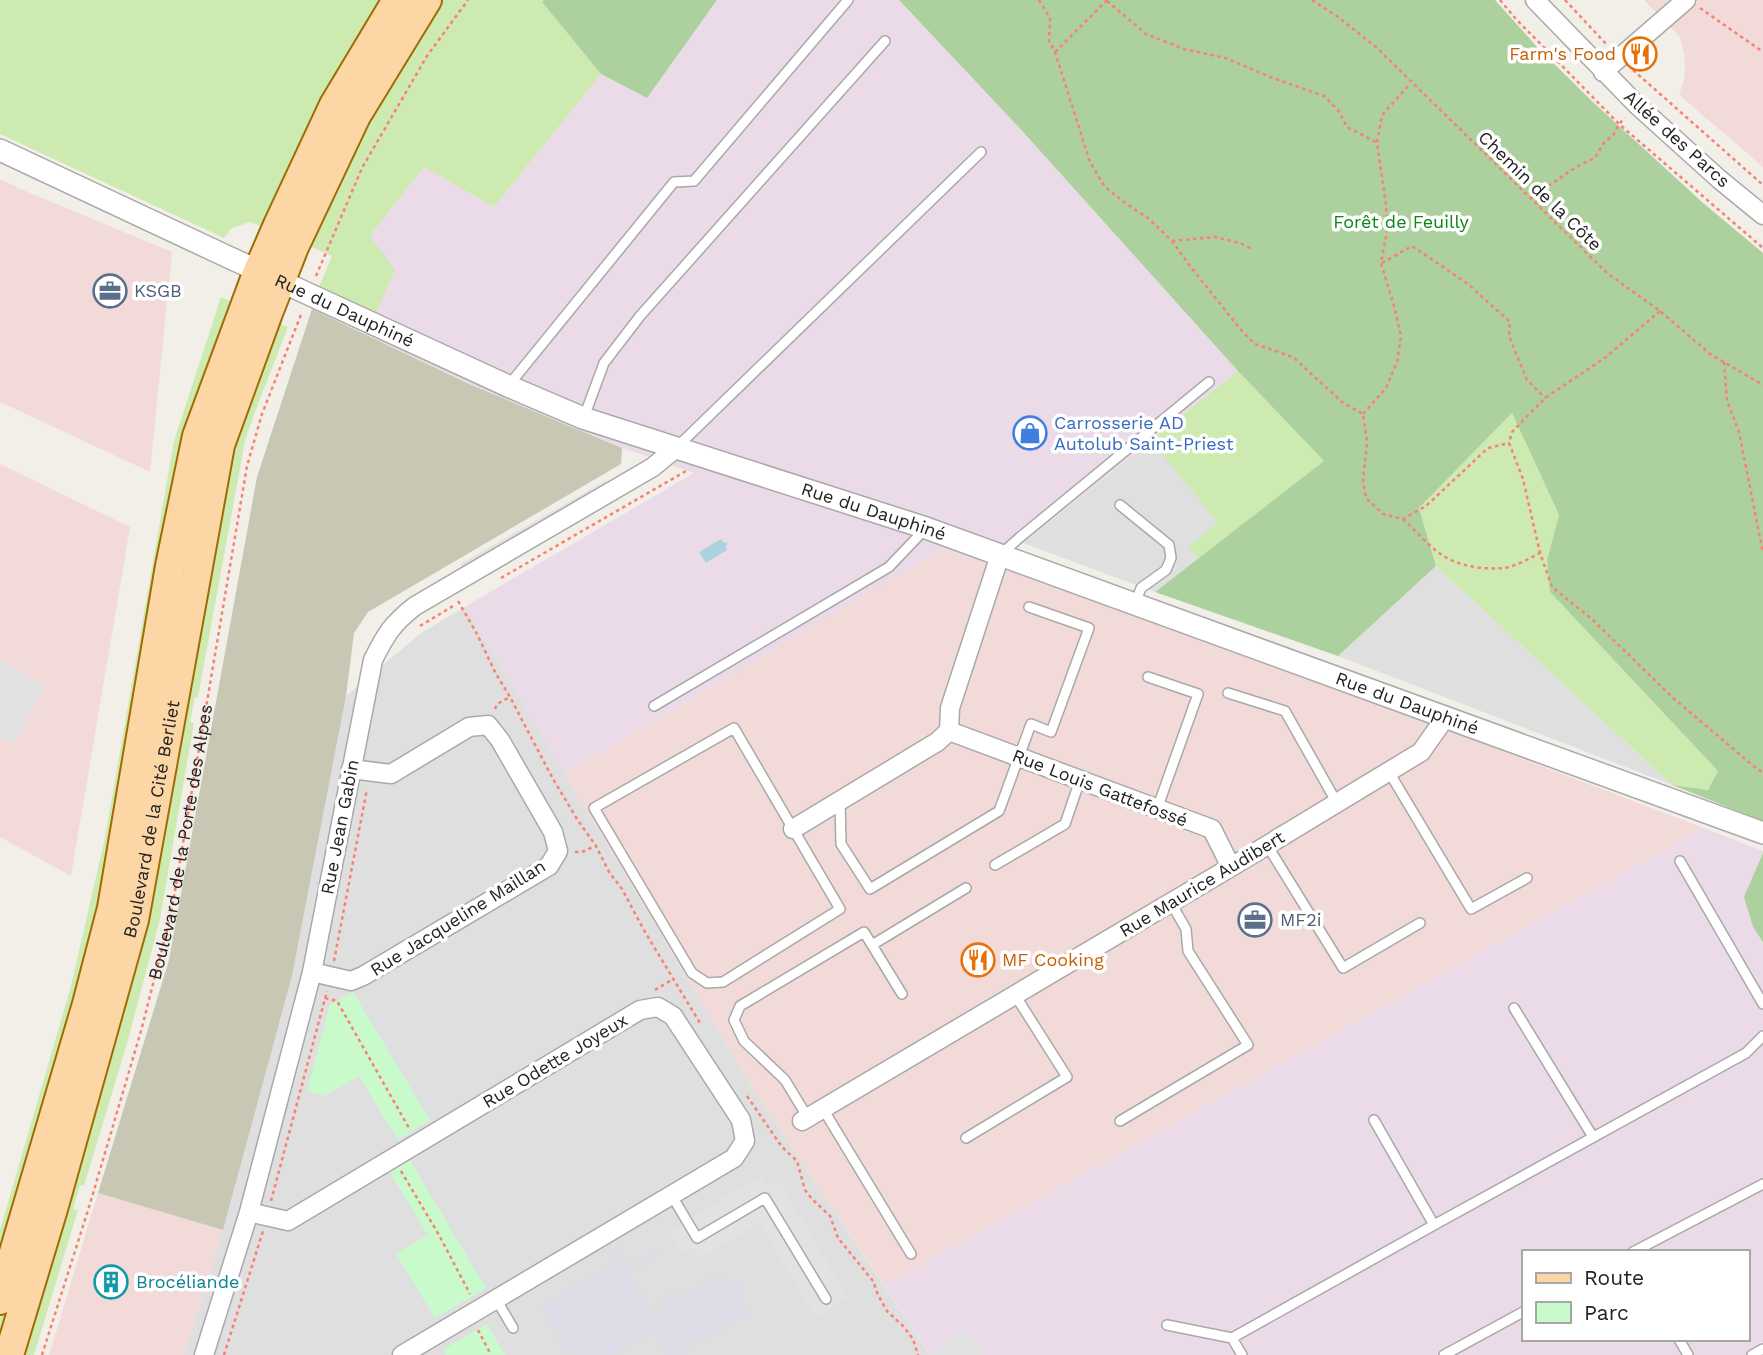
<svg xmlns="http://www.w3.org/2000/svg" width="1763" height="1355" font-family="'Work Sans',sans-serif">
<rect width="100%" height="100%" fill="#f2efe9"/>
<path fill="#e0dfdf" d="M1238 371 1324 461 1155 592 1023 543Z
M1436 566 1672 785 1338 656Z
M466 606 565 774 761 1101 930 1355H184L223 1230 292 976 346 696 421 633Z"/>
<path fill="#f2dad9" d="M1644 0H1763V167L1679 95 1684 80 1685 67 1684 53 1680 37Z
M0 179 23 190 172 252 150 472 0 402Z
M0 464 130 527 71 876 0 837Z
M941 549 995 565 1376 703 1704 828 884 1285 761 1101 565 774Z
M98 1193 223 1230 184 1355H49Z"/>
<path fill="#ebdbe8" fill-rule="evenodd" d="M717 0H899L1024 133 1238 371 995 565 941 550 565 774 466 606 694 473 625 449 468 383 365 334 376 313 370 236 424 167 494 207 601 74 647 98Z
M1704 828 1763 851V1355H985L967 1329 930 1354 884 1285ZM1523 1252H1747V1339H1523Z"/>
<path fill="#c7c7b4" d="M312 309 467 383 622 448 621 464 368 612 354 633 346 696 292 976 223 1230 98 1193 169 960 257 477Z"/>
<path fill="#cdebb0" d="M0 0H419L267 229 250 222 232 228 224 238 0 134Z
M442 0H544L542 2 601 74 494 207 424 167 370 236 395 270 376 313 319 287 332 256 306 244 353 144 430 17Z
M221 297 288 327 255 412 245 441 198 697H195L190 722 194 723 160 919 128 1040 84 1186 80 1185 73 1209 78 1210 34 1355H0V1230L71 986 105 838 174 441Z
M1238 371 1324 461 1199 558 1188 547 1218 523 1151 440Z
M1512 413 1559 515 1547 560 1550 592 1718 771 1708 790 1672 785 1436 566 1419 508Z"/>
<path fill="#add19e" d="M544 0H717L647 98 601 74 542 2Z
M899 0H1495L1538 48 1593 102 1702 202 1763 253V821L1672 785 1708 790 1718 771 1550 592 1547 560 1559 515 1512 413 1419 508 1436 566 1338 656 1155 592 1324 461 1238 371 1024 133Z
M1763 853V942L1753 927 1744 897Z"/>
<path fill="#c8facc" d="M353 992 430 1120 398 1140 359 1076 325 1096 307 1091 330 1005Z
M409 1159 486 1288 435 1318 396 1254 428 1235 389 1171Z
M487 1324 505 1355H446L443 1350Z"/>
<path fill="#e2e2e2" d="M605 481 608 485 462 568 460 564Z
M0 660 46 685 14 744 0 737Z
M503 722 571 842 567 845 499 724Z
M761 1176 768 1188 779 1181 848 1298 815 1317 759 1223 700 1259 693 1248 683 1254 669 1231Z
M967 1329 985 1355H930V1354Z"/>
<path fill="#dddde8" d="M614 1250 620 1259 625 1256 632 1266 657 1252 659 1255 628 1274 652 1313 666 1305 662 1299 675 1291 679 1297 722 1272 729 1284 738 1279 742 1287 737 1291 751 1315 749 1317 746 1314 700 1341 697 1338 691 1341 690 1349 682 1355H669L657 1335 653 1332 614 1355H579L576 1350 569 1354 541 1307 614 1263 609 1253Z"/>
<path fill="#aad3df" d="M721 539 723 542 727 543 726 547 727 550 706 563 699 552Z"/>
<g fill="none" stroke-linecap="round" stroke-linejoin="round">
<defs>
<path id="service" d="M509 385 674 182 694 181 848 0
M584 417 604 363 640 316 885 41
M677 447 981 152
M1120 505 1169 545 1171 558 1166 570 1141 588 1135 604
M1001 554 1019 538 1209 382
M1148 677 1198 694 1157 809
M1228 693 1285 711 1337 803
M654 706 889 567 926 528
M734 728 840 909 723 982 707 983 692 973 594 808Z
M1389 772 1471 909 1527 878
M840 801 841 844 870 889 999 811 1031 724 1051 732 1089 628 1029 607
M1267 845 1343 968 1420 923
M1680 861 1763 1004
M995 865 1065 824 1080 780
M872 945 966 888
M1514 1008 1593 1137
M823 1109 911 1254
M808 1118 785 1080 744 1041 734 1020 740 1006 864 932 902 994
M1374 1120 1434 1225 1746 1053 1763 1036
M1120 1121 1248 1045 1188 951 1186 929 1171 903
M966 1138 1067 1077 1015 995
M672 1196 697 1238 765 1198 826 1299
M1633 1252 1763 1184
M496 1299 513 1328
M1167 1325 1232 1338 1434 1225
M1232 1338 1242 1355
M1679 1339 1688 1355
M1444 1355 1523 1312
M1752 1355 1763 1349"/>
<path id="minor" d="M1535 0 1637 105 1719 179 1763 215
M1603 72 1686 0
M1000 555 950 708 949 731 1212 829 1231 867
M793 829 937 742 949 731
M312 972 351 981 363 976 549 866 558 851 553 832 500 740 488 725 469 727 391 774 351 769
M802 1121 1231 867 1421 752 1440 725 1443 716
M249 1212 288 1221 640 1010 658 1007 673 1016 741 1120 745 1141 734 1158 402 1355
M204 1355 249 1212 312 972 373 660C386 634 392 624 415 606L653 467 676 448"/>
<g id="tertiary">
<path id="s2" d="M0 150 226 256 508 386 583 418 926 528 1763 833"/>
</g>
<g id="primary">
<path d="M0 1300 87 1004 112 908 170 566 197 436 258 271 278 225 334 105 397 0"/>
<path id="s3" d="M9 1355 53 1209 134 920 220 445 268 313 294 247 356 116 427 0"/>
</g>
</defs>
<use href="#service" stroke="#a9a9a9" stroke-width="12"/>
<use href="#minor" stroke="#a9a9a9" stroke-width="21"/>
<use href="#tertiary" stroke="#a9a9a9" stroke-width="24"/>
<use href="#primary" stroke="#a06b00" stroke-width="32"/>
<g stroke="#fa8072" stroke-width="2.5" stroke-dasharray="3.5 3.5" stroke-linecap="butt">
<path d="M1039 0 1050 18 1049 41 1055 52 1090 162 1105 187 1128 205 1148 218 1172 241 1190 266 1241 330 1255 344 1293 357 1342 402 1363 414 1367 442 1363 480 1366 498 1383 514 1403 519 1426 506 1488 448 1509 443"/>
<path d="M1312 0 1338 17 1376 47 1607 273 1660 311 1710 354 1763 385"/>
<path d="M1500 0 1516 19 1619 124 1763 248"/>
<path d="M1565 0 1608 46"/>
<path d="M1107 1 1146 34 1184 49 1226 58 1270 77 1324 96 1338 110 1347 127 1376 142"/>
<path d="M1700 8 1763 52"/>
<path d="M1055 52 1107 0"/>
<path d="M1633 70 1763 185"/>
<path d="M1531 198 1576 167 1595 158 1603 144 1614 134 1619 124 1625 118"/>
<path d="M1172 241 1215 237 1240 243 1252 249"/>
<path d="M1382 263 1412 246 1468 284 1510 322 1509 336 1527 380 1545 398"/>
<path d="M316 276 362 168 427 56 468 0"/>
<path d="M1660 311 1606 357 1545 398 1512 432 1509 443 1523 479 1540 553 1552 587 1593 620 1672 697 1757 769 1763 772"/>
<path d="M1724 362 1727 401 1739 432 1763 553"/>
<path d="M1363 414 1386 388 1397 362 1401 336 1394 306 1381 263 1387 231 1386 205 1377 143 1382 115 1410 84"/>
<path d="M1403 519C1415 530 1426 543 1439 553 1457 566 1482 570 1504 568 1516 566 1529 559 1540 553"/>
<path d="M501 578 686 471"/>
<path d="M458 601 477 634 495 672 510 697 553 779 577 819 596 846 609 872 622 889 645 932 700 1023"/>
<path d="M420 626 453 606"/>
<path d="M495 709 497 704 510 697"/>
<path d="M575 852H582L595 846"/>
<path d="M334 961 367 789"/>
<path d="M655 990 673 979"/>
<path d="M325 998 337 1001 409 1128"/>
<path d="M747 1096 782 1147 797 1161 805 1190 812 1199 830 1216 838 1238 873 1281 878 1295 887 1311 903 1326 913 1339 918 1355"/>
<path d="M401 1171 439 1235 470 1294"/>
<path d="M271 1201 327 991"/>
<path d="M478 1330 489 1351V1355"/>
<path id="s1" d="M42 1355 89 1207 141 1031 171 914 247 466 262 414 302 312"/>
<path d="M224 1355 263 1231"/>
</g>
<use href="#service" stroke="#fff" stroke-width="9"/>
<use href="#minor" stroke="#fff" stroke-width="18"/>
<use href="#tertiary" stroke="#fff" stroke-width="21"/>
<use href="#primary" stroke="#fcd6a4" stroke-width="28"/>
</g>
<defs>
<symbol id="restaurant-ring" viewBox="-11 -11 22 22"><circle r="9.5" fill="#fff" stroke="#e8710a" stroke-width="1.5"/><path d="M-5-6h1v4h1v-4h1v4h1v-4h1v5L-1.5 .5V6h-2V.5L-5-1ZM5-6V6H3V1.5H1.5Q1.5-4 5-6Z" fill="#e8710a"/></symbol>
<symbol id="office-ring" viewBox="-11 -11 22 22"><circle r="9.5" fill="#fff" stroke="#5c6f8a" stroke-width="1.5"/><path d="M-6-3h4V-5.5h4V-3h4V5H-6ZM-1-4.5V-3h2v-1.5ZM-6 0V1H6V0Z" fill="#5c6f8a"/></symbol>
<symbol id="shop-ring" viewBox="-11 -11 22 22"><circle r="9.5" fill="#fff" stroke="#3f7fe0" stroke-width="1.5"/><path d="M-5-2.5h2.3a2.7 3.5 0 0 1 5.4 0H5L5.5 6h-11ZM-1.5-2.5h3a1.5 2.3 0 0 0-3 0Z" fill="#3f7fe0"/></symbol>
<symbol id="building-ring" viewBox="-11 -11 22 22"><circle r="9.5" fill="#fff" stroke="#0f9aa8" stroke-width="1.5"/><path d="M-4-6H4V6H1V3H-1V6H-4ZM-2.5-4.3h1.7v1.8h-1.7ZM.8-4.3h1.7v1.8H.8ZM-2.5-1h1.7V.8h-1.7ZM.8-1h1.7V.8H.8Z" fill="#0f9aa8"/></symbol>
</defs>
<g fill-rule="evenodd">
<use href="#restaurant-ring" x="1621" y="35" width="38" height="38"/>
<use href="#office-ring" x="91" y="272" width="38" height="38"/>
<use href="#shop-ring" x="1011" y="414" width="38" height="38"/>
<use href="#office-ring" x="1236" y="901" width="38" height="38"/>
<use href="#restaurant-ring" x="959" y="941" width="38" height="38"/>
<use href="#building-ring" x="92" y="1263" width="38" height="38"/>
</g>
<g text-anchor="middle" stroke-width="7" stroke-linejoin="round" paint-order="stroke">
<g font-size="18" fill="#c56008" stroke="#fff" text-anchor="end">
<text x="1616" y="60">Farm's Food</text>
<text x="1002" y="966" text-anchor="start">MF Cooking</text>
</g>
<g font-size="18" fill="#222" stroke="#fff">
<text transform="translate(1677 139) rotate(42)" y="6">Allée des Parcs</text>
<text transform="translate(1540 191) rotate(44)" y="6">Chemin de la Côte</text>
<text dy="6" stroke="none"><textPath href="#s2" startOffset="380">Rue du Dauphiné</textPath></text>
<text dy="6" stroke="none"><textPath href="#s2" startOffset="947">Rue du Dauphiné</textPath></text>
<text dy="6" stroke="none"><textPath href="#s2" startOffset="1514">Rue du Dauphiné</textPath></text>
<text transform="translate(1100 788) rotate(21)" y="6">Rue Louis Gattefossé</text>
<text dy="6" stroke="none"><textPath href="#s3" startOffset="555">Boulevard de la Cité Berliet</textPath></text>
<text transform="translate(340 827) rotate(-79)" y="6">Rue Jean Gabin</text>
<text dy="6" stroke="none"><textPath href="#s1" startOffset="532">Boulevard de la Porte des Alpes</textPath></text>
<text transform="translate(1202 884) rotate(-31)" y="6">Rue Maurice Audibert</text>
<text transform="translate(458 918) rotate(-32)" y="6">Rue Jacqueline Maillan</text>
<text transform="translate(555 1061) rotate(-31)" y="6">Rue Odette Joyeux</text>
</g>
<g font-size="18" fill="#0c8416" stroke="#fff">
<text x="1401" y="228">Forêt de Feuilly</text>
</g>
<g font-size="18" fill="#4e5e75" stroke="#fff" text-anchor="start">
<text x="134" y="297">KSGB</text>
<text x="1280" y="926">MF2i</text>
</g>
<g font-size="18" fill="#366cbe" stroke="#fff" text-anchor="start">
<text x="1054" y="429">Carrosserie AD<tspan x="1054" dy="21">Autolub Saint-Priest</tspan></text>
</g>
<g font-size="18" fill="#0d838f" stroke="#fff" text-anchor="start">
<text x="136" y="1288">Brocéliande</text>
</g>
</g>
<rect x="1522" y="1250" width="228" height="91" fill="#ffffff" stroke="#a7a7a7" stroke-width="2"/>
<rect x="1536" y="1273" width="35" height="10" fill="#fcd6a4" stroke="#a7a7a7" stroke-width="2"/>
<text x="1584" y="1285" font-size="21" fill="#222222">Route</text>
<rect x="1536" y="1302" width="35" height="21" fill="#c8facc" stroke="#a7a7a7" stroke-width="2"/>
<text x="1584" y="1320" font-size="21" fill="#222222">Parc</text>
</svg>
